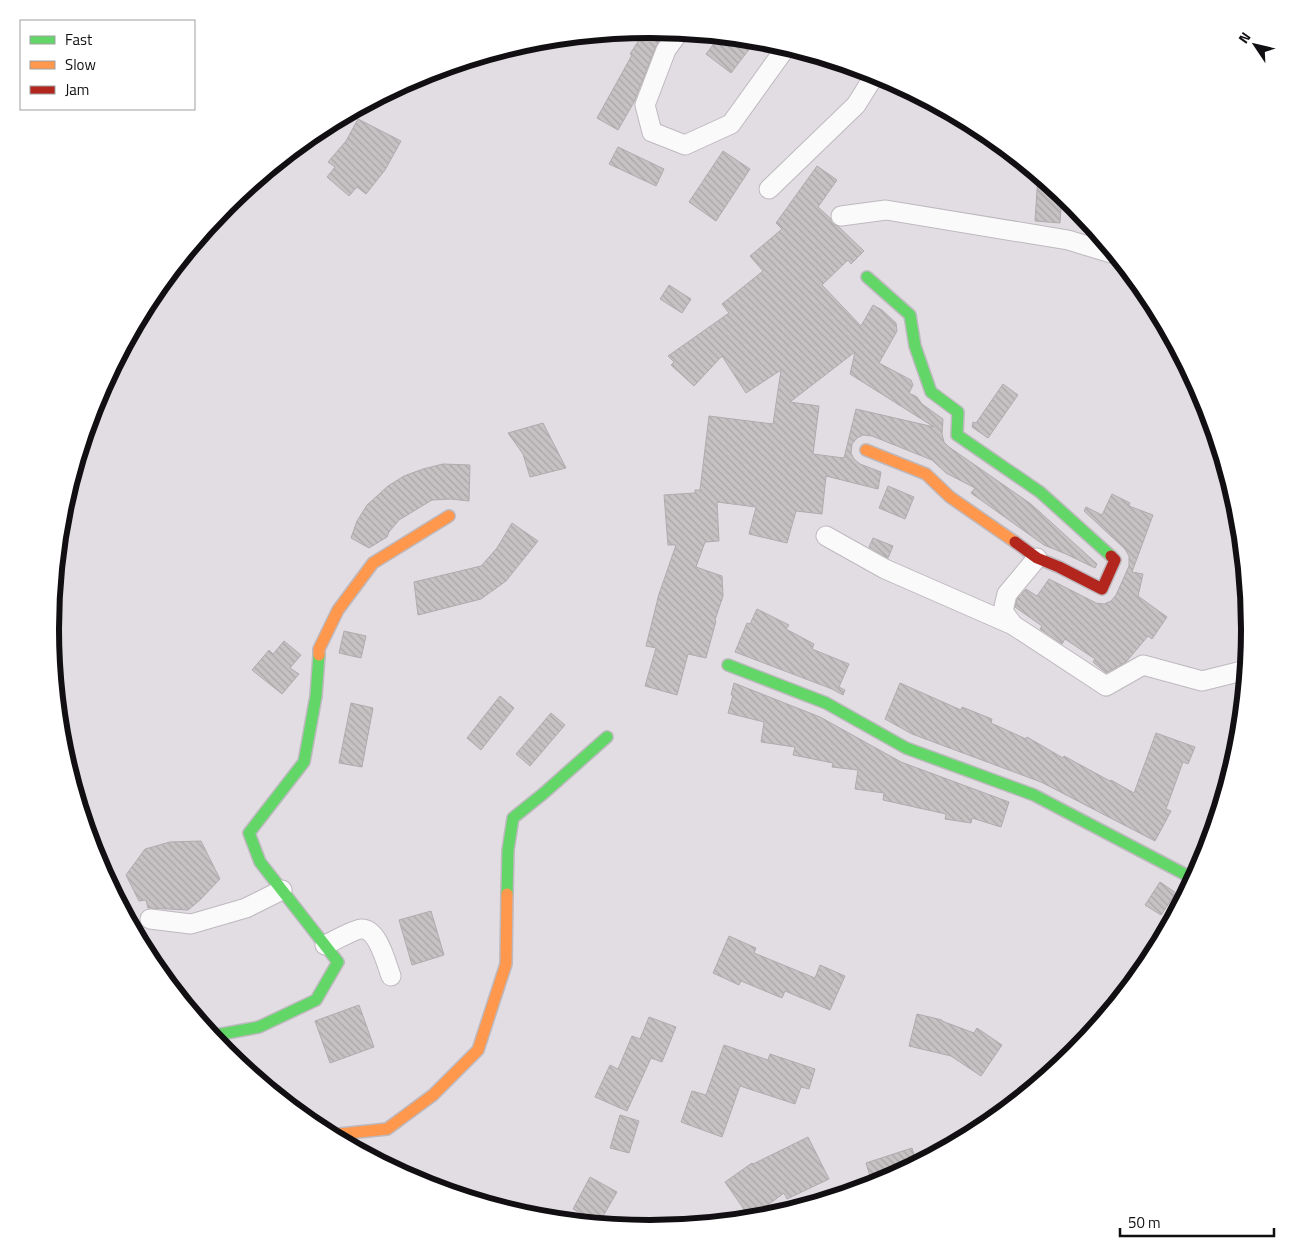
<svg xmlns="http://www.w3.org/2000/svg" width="1300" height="1258" font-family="'Titillium Web',sans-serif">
<defs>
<pattern id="building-back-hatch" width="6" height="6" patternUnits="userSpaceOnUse" patternTransform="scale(1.25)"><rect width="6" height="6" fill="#c6c2c4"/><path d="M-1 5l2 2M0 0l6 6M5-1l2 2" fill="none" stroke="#a9a6a8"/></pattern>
</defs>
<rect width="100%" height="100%" fill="#e2dde3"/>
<path fill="url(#building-back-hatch)" stroke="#b0abad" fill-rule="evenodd" d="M646 29 666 30 656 46 634 102 618 130 597 118 632 55 630 54Z
M720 36 757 39 731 73 706 54Z
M358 119 401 141 385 170 366 194 357 187 349 196 327 177 335 167 328 162 346 141Z
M618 147 664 169 656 186 609 164Z
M723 151 750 169 716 221 689 202Z
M817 166 837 180 818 207 830 218 832 223 839 227 864 251 851 264 848 260 822 285 861 326 873 305 882 310 896 323 897 331 879 363 911 380 913 385 909 393 917 397 922 404 943 419 942 434 944 442 949 447 1031 504 1097 564 1095 568 1066 554 1044 545 971 493 975 488 946 473 932 460 872 436 863 435 857 438 852 444 851 453 854 459 860 464 881 472 878 489 826 476 822 514 796 511 787 543 749 534 756 507 717 502 719 541 705 542 696 567 722 576 723 596 715 620 716 621 706 658 688 654 677 695 645 686 656 648 646 646 659 594 676 545H668L664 495 695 493V490H700L709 416 773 424 781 370 746 393 722 356 694 386 671 365 674 362 668 356 729 313 722 304 763 271 750 256 782 229 776 223ZM855 352 850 374 934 427 856 409 844 458 813 454 819 406 790 402Z
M1038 175 1062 194 1060 223 1035 221Z
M669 285 691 299 682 313 660 299Z
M1003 384 1018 395 988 438 972 427 973 422 976 423Z
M543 423 566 468 530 477 523 454 508 433Z
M443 464 470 465 469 501 451 499 432 500 399 520 389 532 387 537 369 548 351 538 357 521 367 505 388 486 404 476 423 469Z
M888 486 914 497 905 519 879 508Z
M1112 494 1130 503 1129 506 1153 515 1132 572 1143 574 1138 596 1167 617 1152 639 1148 636 1126 662 1106 673 1093 662 1095 659 1065 639 1062 644 1040 629 1042 626 1015 607 1017 599 1026 589 1037 596 1049 579 1096 603 1104 604 1111 601 1116 595 1129 566V556L1125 549 1084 511 1086 507 1102 515Z
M512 523 538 541 506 581 481 599 418 615 414 582 481 566 497 548Z
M873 538 893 546 888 558 869 547Z
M757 609 789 625 786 629 814 644 812 649 849 664 839 687 845 690 843 695 832 689 735 652 747 623 750 624Z
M344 631 366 636 361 658 339 653Z
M284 641 301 655 290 668 299 674 282 694 252 670 269 650 273 654Z
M734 683 820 717 901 762 1009 802 1001 827 972 818 971 823 945 819 946 814 883 800 884 793 855 789 858 770 832 767 833 763 793 755 795 747 761 742 764 722 728 713 733 695H731Z
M900 683 961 710 962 707 992 719 991 723 1026 739 1027 737 1063 758 1064 756 1110 781 1111 780 1134 793 1156 733 1195 747 1188 764 1183 762 1166 809 1171 811 1155 841 1041 782 912 734 885 719Z
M500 696 514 708 481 750 467 738Z
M351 703 373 708 362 767 339 763Z
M551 713 565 725 530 766 516 754Z
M201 841 220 879 200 900 188 910 148 908 146 900 139 901 126 875 145 849 170 842Z
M1160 882 1176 893 1161 915 1145 905Z
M431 911 444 955 412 965 399 920Z
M729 936 756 948 754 953 815 978 820 965 845 976 830 1010 785 991 782 998 741 981 739 985 713 973Z
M359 1005 374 1047 330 1063 315 1021Z
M917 1014 942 1020V1021L974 1033 977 1028 1002 1045 981 1076 951 1056 909 1046Z
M649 1017 676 1027 662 1062 651 1058 627 1111 595 1097 610 1065 618 1069 632 1036 640 1039Z
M724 1045 768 1060 770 1054 815 1069 809 1089 801 1087 795 1104 740 1086 722 1137 681 1122 692 1091 706 1095Z
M620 1115 639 1121 629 1153 610 1148Z
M808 1137 829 1179 787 1199 784 1193 750 1218 725 1182 752 1163 753 1164Z
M912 1148 917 1164 879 1184 873 1186 866 1163Z
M590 1177 617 1192 599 1223 573 1209Z"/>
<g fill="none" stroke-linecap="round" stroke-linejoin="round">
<defs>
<path id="street" d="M679 32 666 50 645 105 652 132 685 145 731 124 787 46
M769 189 856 105 876 73
M841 216 886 210 1068 240 1111 253 1113 251
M826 536 885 569 1013 625 1106 686 1143 665 1202 681 1246 670
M1013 625 1003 611 1007 594 1037 558
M150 919 191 924 246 908 282 890
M325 945C332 942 355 929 361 929 378 928 386 963 391 976"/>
<path id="fast" d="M867 277 910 315 915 346 931 392 958 412 957 435 1040 492 1111 556
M728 665 826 703 906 748 1034 795 1194 879
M507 894 508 850 513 818 544 793 607 737
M211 1036 259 1027 316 1000 338 962 260 862 249 833 304 762 316 696 319 655"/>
<path id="slow" d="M866 450 926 474 950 497 1015 542
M319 655V649L338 610 373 563 449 516
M330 1135 387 1129 433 1095 478 1050 506 964 507 894"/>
<path id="jam" d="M1015 542 1037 558 1059 567 1102 589 1115 560 1111 556"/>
</defs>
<use href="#street" stroke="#bdb9be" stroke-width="21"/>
<use href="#fast" stroke="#bdb9be" stroke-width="14"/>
<use href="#slow" stroke="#bdb9be" stroke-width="14"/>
<use href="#jam" stroke="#bdb9be" stroke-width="14"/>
<use href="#street" stroke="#fbfafb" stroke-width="19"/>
<use href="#fast" stroke="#63d668" stroke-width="11"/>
<use href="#slow" stroke="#ff974d" stroke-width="11"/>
<use href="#jam" stroke="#b3261e" stroke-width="11"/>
</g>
<path d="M0 0H1300V1258H0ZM59 629a591 591 0 1 1 1182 0a591 591 0 1 1-1182 0Z" fill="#fff" fill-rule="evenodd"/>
<path fill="none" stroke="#120f13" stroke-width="6" d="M59 629a591 591 0 1 1 1182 0a591 591 0 1 1-1182 0Z"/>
<rect x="20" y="20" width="175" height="90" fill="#ffffff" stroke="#a09fa1"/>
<rect x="30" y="36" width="25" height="8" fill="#63d668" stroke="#a09fa1"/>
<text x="65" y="45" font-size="15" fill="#120f13">Fast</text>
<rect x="30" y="61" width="25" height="8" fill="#ff974d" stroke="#a09fa1"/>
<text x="65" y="70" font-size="15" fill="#120f13">Slow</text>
<rect x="30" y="86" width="25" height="8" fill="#b3261e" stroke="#a09fa1"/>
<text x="65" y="95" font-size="15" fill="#120f13">Jam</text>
<g transform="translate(1255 45) rotate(305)" stroke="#ffffff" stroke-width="4" paint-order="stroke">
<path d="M0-4L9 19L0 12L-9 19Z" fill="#120f13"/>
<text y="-8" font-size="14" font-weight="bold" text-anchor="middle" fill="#120f13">N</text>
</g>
<path d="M1120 1228v8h154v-8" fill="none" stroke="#120f13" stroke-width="2.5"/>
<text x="1128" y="1228" font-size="15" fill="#120f13" stroke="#ffffff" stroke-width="4" paint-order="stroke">50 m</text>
</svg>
